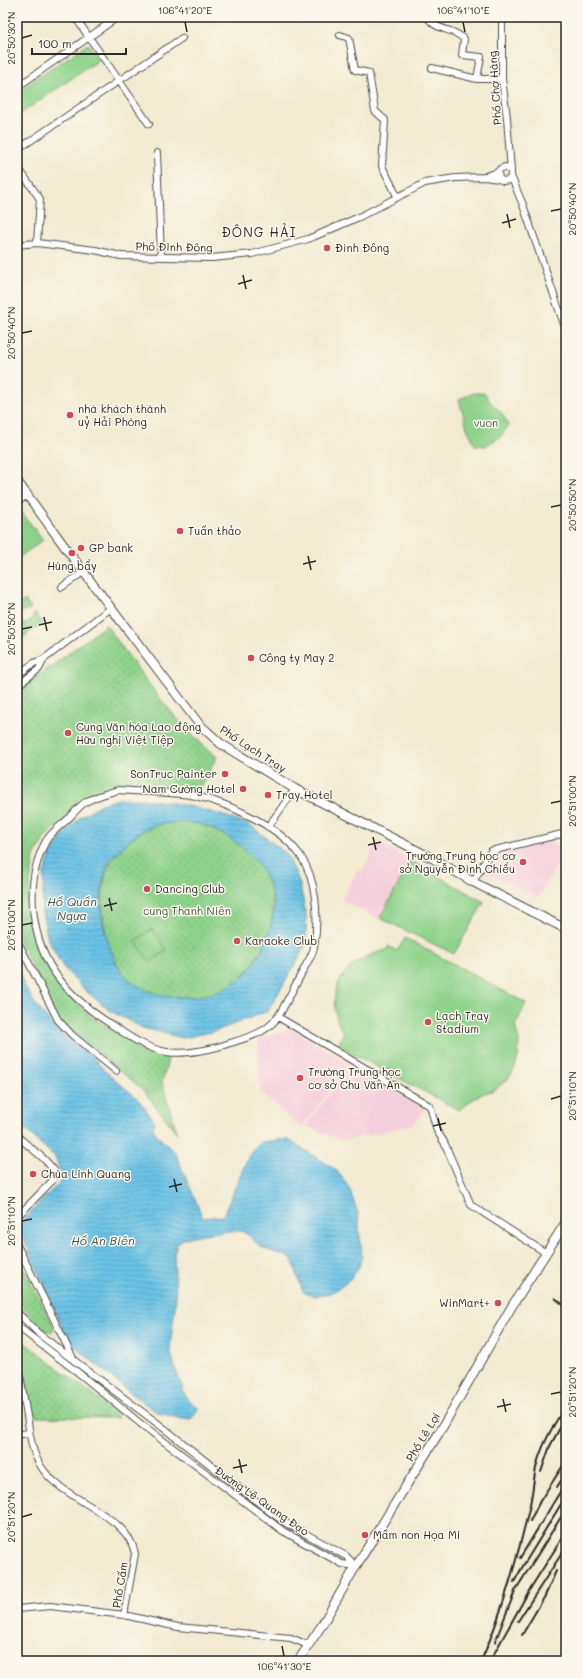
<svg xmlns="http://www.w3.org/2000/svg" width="583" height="1678" font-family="Mali,sans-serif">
<defs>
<pattern id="grass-dots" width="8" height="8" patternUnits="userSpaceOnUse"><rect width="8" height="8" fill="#8fd38b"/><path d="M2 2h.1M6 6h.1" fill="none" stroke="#7cb578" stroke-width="1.8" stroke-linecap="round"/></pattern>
<pattern id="water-rules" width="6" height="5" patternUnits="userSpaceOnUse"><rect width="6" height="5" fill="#6ac3e7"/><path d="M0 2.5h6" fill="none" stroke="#579fbb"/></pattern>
</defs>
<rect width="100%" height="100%" fill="#fbf7ec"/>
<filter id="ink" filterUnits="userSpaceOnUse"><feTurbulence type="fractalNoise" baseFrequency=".025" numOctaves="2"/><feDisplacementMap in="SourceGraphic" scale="8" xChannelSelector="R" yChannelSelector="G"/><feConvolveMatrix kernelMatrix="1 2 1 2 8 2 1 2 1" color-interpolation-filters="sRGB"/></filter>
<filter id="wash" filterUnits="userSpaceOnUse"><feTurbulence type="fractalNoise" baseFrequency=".012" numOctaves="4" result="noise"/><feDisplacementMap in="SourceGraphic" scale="16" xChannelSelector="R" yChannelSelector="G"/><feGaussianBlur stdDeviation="0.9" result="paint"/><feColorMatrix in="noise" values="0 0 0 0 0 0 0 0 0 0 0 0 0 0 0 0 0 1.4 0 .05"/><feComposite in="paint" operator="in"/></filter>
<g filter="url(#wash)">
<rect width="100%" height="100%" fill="#f2ead1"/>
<path fill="#f4cfdc" d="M546 839 566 850 538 897 483 871 492 852Z
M377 843 411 861 379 919 342 900 358 870 362 872Z
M293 1030 350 1064 301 1128 260 1092 258 1038Z
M352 1063 425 1110 414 1124 344 1141 306 1126Z"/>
<path fill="url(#grass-dots)" stroke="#5d7f5b" d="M18 507 43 540 17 559V508Z
M25 600 31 609 29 611 27 609 19 614 21 617 19 618 17 616V606Z
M35 613 42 623 17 642V630L24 625 22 623 24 622 25 624 34 617 33 615Z
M106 625C140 671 171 720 217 757L195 796 120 786 86 800 45 837 34 857 30 883 29 909 36 946 53 976 70 997 93 1018 117 1033 168 1059 162 1083 177 1133 142 1089 58 1020 17 936V692Z
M185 822C192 823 201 824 208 827 220 832 241 843 249 852 254 857 256 862 260 867 262 872 266 876 268 880 280 911 269 946 248 970 239 980 227 990 213 994 187 1001 144 998 125 976 112 962 104 933 103 914 101 881 104 864 129 841 137 834 147 828 157 825 166 822 176 823 185 822Z
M17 1256 54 1327 53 1332C42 1335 24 1307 17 1299Z
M21 1340 117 1413V1418L36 1417 31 1413 19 1343Z"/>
<path fill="#8fd38b" stroke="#5d7f5b" d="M88 44 99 60 17 116V92Z
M474 393H485L490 402 501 412 509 426 500 437 485 446 475 445 467 428 459 399Z
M411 861 484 902 454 954 380 918Z
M152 929 167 950 150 962 135 941Z
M405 938 526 1003 515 1026 519 1041 518 1057 514 1070 506 1081 494 1090 479 1095 459 1110 338 1046 343 1033C341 1028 338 1023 337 1018 326 981 353 957 387 950L388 946 397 951Z"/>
<path fill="url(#water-rules)" stroke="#4a7789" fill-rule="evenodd" d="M119 799H141L175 803 219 814 250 825 287 854 299 881 306 914V945L268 1011 216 1031 183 1038 143 1028 112 1012 86 991 63 967 48 940 42 913 44 873 50 856 63 834 79 818 101 804ZM185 822C192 823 201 824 208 827 236 839 262 859 270 889 271 895 274 901 274 907 273 924 267 938 260 953 250 975 228 991 204 995 179 1000 147 996 127 978 117 969 112 953 108 941 99 917 98 884 110 861 114 854 123 847 129 841 137 834 147 827 158 825 166 822 176 823 185 822Z
M17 963 22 981 33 1001 50 1023 78 1048 91 1055 105 1071 131 1093 139 1100 155 1122 153 1129C159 1138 166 1145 175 1152L203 1218 222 1216 224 1214 248 1157 255 1147 261 1142 287 1139 335 1169 345 1181 351 1193 358 1214 362 1258C357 1278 335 1296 315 1296 311 1296 306 1293 303 1292L292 1259C281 1253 268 1252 259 1245 252 1240 248 1232 239 1231 230 1230 188 1235 182 1240 177 1243 176 1248 174 1253L176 1298 170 1348 175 1369 186 1397 198 1408 195 1415 191 1419H183L158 1413 137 1398 72 1344 67 1338 20 1230V1224L24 1219 59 1183 62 1176 55 1157 17 1122Z"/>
</g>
<g filter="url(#ink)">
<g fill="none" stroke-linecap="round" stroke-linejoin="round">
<defs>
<path id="minor" d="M75 17 149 124
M427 17C429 19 432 23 434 24 443 31 454 29 464 39L462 55 481 57 477 79 432 68
M502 17V79L507 118 511 171
M17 18 18 17
M340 35 349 38 355 70 369 73 375 111 385 120 382 166 397 196
M477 79H502
M17 87 118 17
M17 150 182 38
M157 153 161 257
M17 166 40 199 37 243
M486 176 498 172 500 169 505 167 511 171V176L509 180 503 181 499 179 498 172
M511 176 523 205 566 330
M17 245 37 243 95 250 121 256 212 258 252 254 308 239 320 234 359 217 425 183 455 178 485 177 499 179
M62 587 83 572
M17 675 34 663 44 659 111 608
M17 686 39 669 44 659
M118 790C142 792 173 792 196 796 230 804 279 826 300 855 317 879 319 919 314 947 313 954 308 961 305 967 297 982 289 997 281 1012 270 1032 250 1037 230 1043 214 1049 184 1055 167 1052 147 1049 128 1036 112 1025 93 1013 74 998 60 980 31 944 23 883 46 841 51 832 63 824 70 817 75 812 80 805 86 802 95 796 108 793 118 790Z
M268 827 295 789
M473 882 491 851 566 833
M17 940 58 1020 72 1035 116 1071
M278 1017 430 1106 437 1131 444 1142 471 1205 546 1253
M17 1136 43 1158 54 1170 53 1180 17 1217
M17 1245 73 1358
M17 1312 39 1334 161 1426 269 1511 286 1523 346 1556 356 1566
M17 1326 80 1374 141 1424 283 1531 342 1564 356 1566
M17 1362C21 1379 24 1398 27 1416 30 1434 31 1452 42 1468 64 1502 129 1514 135 1554L124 1615
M17 1435 28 1433
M17 1609 50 1606 124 1615 178 1627 291 1638 308 1645"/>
<path id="major" d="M17 481 70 554 199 724 221 744 295 789 434 859 473 882 566 929
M17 501 27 494
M298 1661 322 1625 356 1566 442 1428 512 1306 566 1222"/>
</defs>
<use href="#minor" stroke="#494844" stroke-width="8"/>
<use href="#major" stroke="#494844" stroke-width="10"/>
<use href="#minor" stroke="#fff" stroke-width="6"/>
<use href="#major" stroke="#fff" stroke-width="8"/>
<path stroke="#2b2b2b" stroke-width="2" d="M555 1298 566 1307
M541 1472 550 1446 566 1417
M557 1487 566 1473
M530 1521 540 1501 566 1461
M520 1558 566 1482
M514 1582 523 1566 566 1496
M518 1621 566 1547
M522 1635 545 1596 556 1571
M495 1642 515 1591 566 1509
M481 1661C502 1614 516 1563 528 1513 532 1499 533 1483 536 1468 541 1445 553 1425 566 1406
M490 1661 530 1589 566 1532"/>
</g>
</g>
<path fill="none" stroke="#2b2b2b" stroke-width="1.5" d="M185 22 187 32M463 22 465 32M22 38 32 35M551 211 561 209M507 214 510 228M502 223 516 219M243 275 246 289M238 284 252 280M22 333 32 331M551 507 561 505M308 556 311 570M303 564 316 561M44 617 47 631M39 625 52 622M22 629 32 627M551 803 561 801M373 837 376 850M368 845 381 842M109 898 112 911M104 906 117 903M22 925 32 923M551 1099 561 1096M438 1118 441 1131M433 1126 446 1123M174 1179 177 1192M169 1187 182 1184M22 1221 32 1219M551 1394 561 1392M503 1399 506 1412M497 1407 511 1404M239 1459 242 1473M233 1468 247 1465M22 1517 32 1514M282 1646 284 1656"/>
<g fill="#d1495b" stroke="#fbf7ec" stroke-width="1.5">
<circle cx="327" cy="248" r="4"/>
<circle cx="70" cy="415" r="4"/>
<circle cx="180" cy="531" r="4"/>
<circle cx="81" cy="548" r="4"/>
<circle cx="72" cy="553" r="4"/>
<circle cx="251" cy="658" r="4"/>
<circle cx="68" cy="733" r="4"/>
<circle cx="225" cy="774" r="4"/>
<circle cx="243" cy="789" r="4"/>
<circle cx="268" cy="795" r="4"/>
<circle cx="523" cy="862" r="4"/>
<circle cx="147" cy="889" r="4"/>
<circle cx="237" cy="941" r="4"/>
<circle cx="428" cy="1022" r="4"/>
<circle cx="300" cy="1078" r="4"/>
<circle cx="33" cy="1174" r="4"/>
<circle cx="498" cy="1303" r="4"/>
<circle cx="365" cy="1535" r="4"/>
</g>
<g text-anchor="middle" stroke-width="3" stroke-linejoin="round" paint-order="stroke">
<g font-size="11" fill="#2b2b2b" stroke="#fbf7ec">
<text transform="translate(495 88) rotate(-94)" y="4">Phố Chợ Hàng</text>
<text transform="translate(174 247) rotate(1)" y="4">Phố Đình Đông</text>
<text transform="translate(253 749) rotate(33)" y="4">Phố Lạch Tray</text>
<text transform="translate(423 1437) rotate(-59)" y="4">Phố Lê Lợi</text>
<text transform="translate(262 1501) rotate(35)" y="4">Đường Lê Quang Đạo</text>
<text transform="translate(120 1585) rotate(-81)" y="4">Phố Cấm</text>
</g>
<g font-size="11" fill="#2b2b2b" stroke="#fbf7ec" text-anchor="start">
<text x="335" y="252">Đình Đông</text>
<text x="78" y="413">nhà khách thành<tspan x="78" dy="13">uỷ Hải Phòng</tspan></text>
<text x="188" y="535">Tuấn thảo</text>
<text x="89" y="552">GP bank</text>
<text x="72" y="570" text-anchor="middle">Hùng bẩy</text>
<text x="259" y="662">Công ty May 2</text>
<text x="76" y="731">Cung Văn hóa Lao động<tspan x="76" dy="13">Hữu nghị Việt Tiệp</tspan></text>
<text x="217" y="778" text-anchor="end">SonTruc Painter</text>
<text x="235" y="793" text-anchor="end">Nam Cường Hotel</text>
<text x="276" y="799">Tray Hotel</text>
<text x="515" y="860" text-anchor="end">Trường Trung học cơ<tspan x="515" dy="13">sở Nguyễn Đình Chiểu</tspan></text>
<text x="155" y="893">Dancing Club</text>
<text x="245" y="945">Karaoke Club</text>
<text x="436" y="1020">Lạch Tray<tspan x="436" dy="13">Stadium</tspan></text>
<text x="308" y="1076">Trường Trung học<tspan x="308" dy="13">cơ sở Chu Văn An</tspan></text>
<text x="41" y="1178">Chùa Linh Quang</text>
<text x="490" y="1307" text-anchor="end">WinMart+</text>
<text x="373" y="1539">Mầm non Họa Mi</text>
</g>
<g font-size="11" fill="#495d48" stroke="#fbf7ec">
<text x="486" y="427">vuon</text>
<text x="187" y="915">cung Thanh Niên</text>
</g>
<g font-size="12" font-style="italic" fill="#3e5963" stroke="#fbf7ec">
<text x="72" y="906">Hồ Quần<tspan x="72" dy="14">Ngựa</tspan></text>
<text x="103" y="1245">Hồ An Biên</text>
</g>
<g font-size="13" letter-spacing="1" fill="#2b2b2b" stroke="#fbf7ec">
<text x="259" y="237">ĐÔNG HẢI</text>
</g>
</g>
<rect width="583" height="1678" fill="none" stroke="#fbf7ec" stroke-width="44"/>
<path d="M32 48v6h94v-6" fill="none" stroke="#2b2b2b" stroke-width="2"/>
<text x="38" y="48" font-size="12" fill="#2b2b2b" stroke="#fbf7ec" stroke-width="3" paint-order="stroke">100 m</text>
<rect x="22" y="22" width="539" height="1634" fill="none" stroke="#2b2b2b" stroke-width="1.5"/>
<g font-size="10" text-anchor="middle" fill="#2b2b2b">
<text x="185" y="14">106°41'20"E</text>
<text x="463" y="14">106°41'10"E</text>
<text transform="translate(11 38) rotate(-90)" y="4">20°50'30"N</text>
<text transform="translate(572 209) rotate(-90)" y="4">20°50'40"N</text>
<text transform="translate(11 333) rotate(-90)" y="4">20°50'40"N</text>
<text transform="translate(572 505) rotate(-90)" y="4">20°50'50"N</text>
<text transform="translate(11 629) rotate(-90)" y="4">20°50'50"N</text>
<text transform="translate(572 801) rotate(-90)" y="4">20°51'00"N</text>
<text transform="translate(11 925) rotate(-90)" y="4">20°51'00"N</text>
<text transform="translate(572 1096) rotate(-90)" y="4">20°51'10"N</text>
<text transform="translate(11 1221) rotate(-90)" y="4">20°51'10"N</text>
<text transform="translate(572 1392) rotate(-90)" y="4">20°51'20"N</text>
<text transform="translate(11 1517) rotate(-90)" y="4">20°51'20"N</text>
<text x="284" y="1670">106°41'30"E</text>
</g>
</svg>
